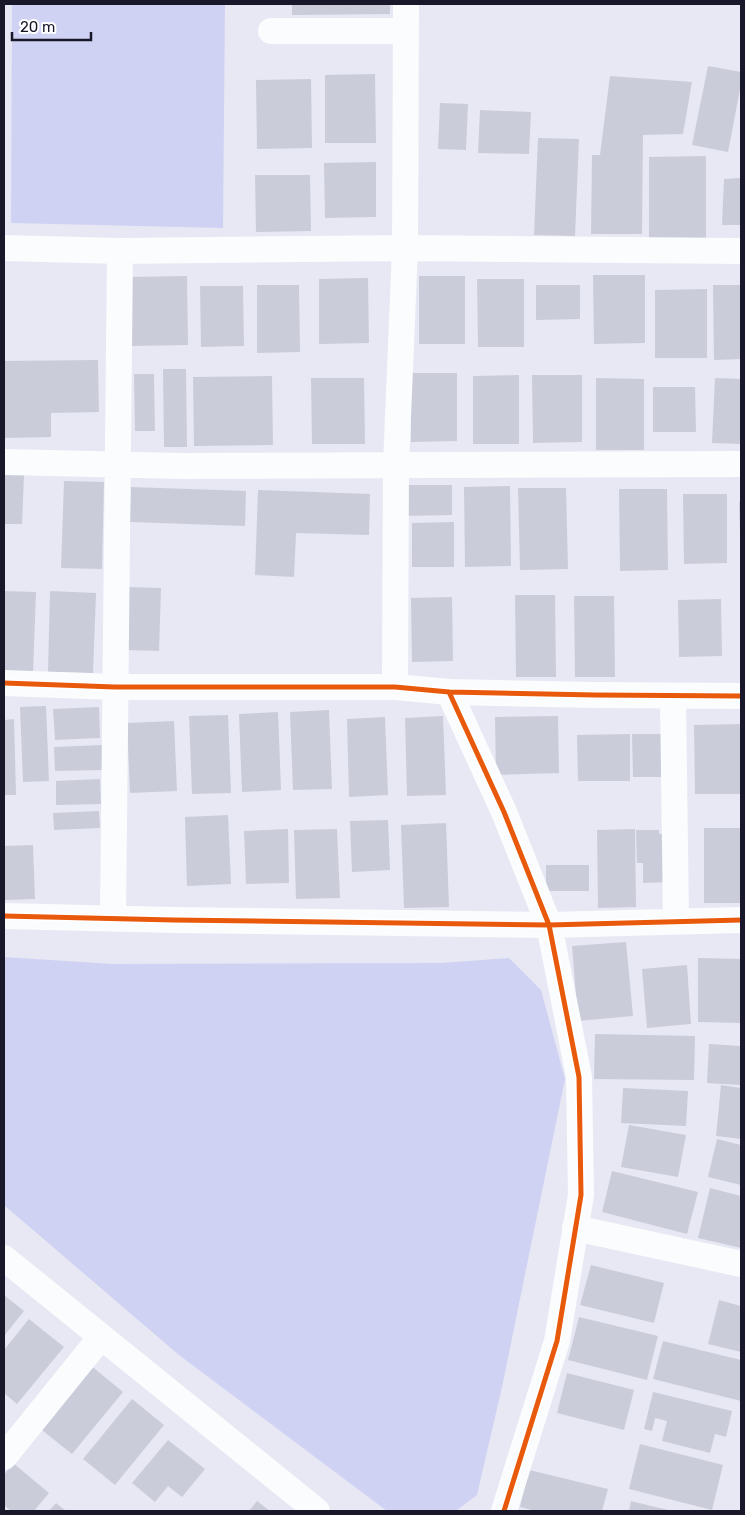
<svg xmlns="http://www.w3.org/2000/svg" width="745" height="1515" font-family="Rubik,sans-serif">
<rect width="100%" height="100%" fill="#e7e8f3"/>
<path fill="#d0d2f3" d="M12 4H225L223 228 11 223Z
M4 957 112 964 441 963 509 958 541 990 565 1079 502 1387 477 1495 456 1511H387L179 1355 4 1205Z"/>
<path fill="#cbccda" d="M292 4H390V14L292 15Z
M708 66 741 72V84L728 152 692 145Z
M375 74 376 143H325V75Z
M610 76 692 82 683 134 643 135 642 234H591L592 155H600Z
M311 79 312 148 257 149 256 80Z
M440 103 468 104 466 150 438 149Z
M480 110 531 112 529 154 478 153Z
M538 138 579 139 575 236 534 235Z
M706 156V239H649V157Z
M376 162V217L325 218 324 163Z
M255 175H310L311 231 256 232Z
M741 178V225H722L724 179Z
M593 275H645V343L594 344Z
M187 276 188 345 131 346 130 277Z
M419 276H465V344H419Z
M368 278 369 343 319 344V279Z
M477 279H524V347H478Z
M257 285H299L300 352 257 353Z
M536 285H580V319L536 320Z
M713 285H741V359L714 360Z
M200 286H243L244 346 201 347Z
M707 289V358H655V290Z
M98 360 99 412 51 413V437L4 438V361Z
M163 369H186L187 447H164Z
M411 373H457V441L411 442Z
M134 374H154L155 431H135Z
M519 375V444H473V376Z
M532 375H582V442L533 443Z
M272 376 273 445 194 446 193 377Z
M311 378H364L365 444H312Z
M596 378 644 379V450H596Z
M715 378 741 379V444L712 443Z
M653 387H695L696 432H653Z
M4 475H24L22 524H4Z
M64 481 104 482 102 569 61 568Z
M404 485H452V515L404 516Z
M510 486 511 566 465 567 464 487Z
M131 487 246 491 245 526 130 522Z
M518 488H566L568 569 520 570Z
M619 489H667L668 570 620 571Z
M258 490 370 494 369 535 296 533 294 577 255 575Z
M683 494H727V563L684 564Z
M739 502H741V531H740Z
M454 522V567H412V523Z
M127 587 161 588 159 651 125 650Z
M4 591 36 592 33 674 4 673Z
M50 591 96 593 93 673 48 672Z
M515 595H555L556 677H516Z
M574 596H614L615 677H575Z
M452 597 453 661 412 662 411 598Z
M721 599 722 656 679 657 678 600Z
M46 706 49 781 23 782 20 707Z
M99 707 100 738 55 740 53 709Z
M329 710 332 789 293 790 290 712Z
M278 712 281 790 242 792 239 714Z
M228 715 231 793 192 794 189 716Z
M443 716 446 795 407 796 405 718Z
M558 716 559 773 496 775 495 717Z
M385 717 388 795 349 797 347 719Z
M14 719 16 795H4V720Z
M174 721 177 791 130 793 127 723Z
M741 724V794H695L694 725Z
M630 734V781H578L577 735Z
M632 734H672L673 777H633Z
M102 745 103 770 55 771 54 747Z
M100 779 101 804 56 805V781Z
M99 811 100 828 54 830 53 813Z
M228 815 231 884 187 886 185 817Z
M388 820 390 870 352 872 350 821Z
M446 823 449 907 404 908 401 825Z
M704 828H741V903H704Z
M288 829 289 883 246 884 244 831Z
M337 829 340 898 296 899 294 830Z
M635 829 636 907 598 908 597 830Z
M636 830H659V834L673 833 674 882 643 883V863H637Z
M33 845 35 899 4 900V846Z
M546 865H589V891H546Z
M626 942 633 1016 578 1021 572 946Z
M698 958 741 959V1023L698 1022Z
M687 965 691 1024 647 1028 642 969Z
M595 1034 695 1036 694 1080 594 1079Z
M709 1044 741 1046V1085L707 1083Z
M721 1085 741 1088V1139L716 1136Z
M623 1088 688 1091 686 1126 621 1123Z
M629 1125 686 1135 678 1177 621 1167Z
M717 1139 741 1145V1185L708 1177Z
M612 1171 698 1192 687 1234 602 1212Z
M710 1188 741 1196V1248L698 1238Z
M591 1265 664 1283 654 1323 580 1305Z
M4 1295 24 1311 4 1336Z
M719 1300 741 1306V1352L708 1344Z
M579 1317 658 1336 647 1380 568 1360Z
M29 1319 64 1347 17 1404 4 1393V1350Z
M663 1341 741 1360V1401L653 1379Z
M89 1364 123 1392 72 1454 38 1427Z
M567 1373 634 1390 624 1430 557 1413Z
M653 1392 732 1411 726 1437 715 1434 710 1453 662 1441 667 1421 655 1418 652 1431 644 1429Z
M132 1399 164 1425 115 1485 83 1459Z
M168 1440 205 1469 182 1497 168 1486 155 1502 132 1483Z
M640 1444 723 1465 712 1510 629 1489Z
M13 1463 49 1493 34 1511H11L4 1505V1475Z
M529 1470 608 1489 602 1511H536L520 1507Z
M257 1501 270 1511H249Z
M631 1501 672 1511H629Z
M56 1503 66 1511H49Z"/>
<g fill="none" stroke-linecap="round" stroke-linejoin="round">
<path stroke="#fbfcfd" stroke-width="26" d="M271 31H406
M4 248 120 251 405 248 741 251
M4 462 181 466 741 464
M4 683 115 687H395L449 692 595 695 741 696
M395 687 396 465 405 248 406 4
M449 692 504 812 549 925 579 1077 581 1195 557 1341 504 1511
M673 696 676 921
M4 916 173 920 549 925 741 920
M113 919 120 251
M575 1228 741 1264
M4 1258 317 1511
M4 1457 101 1337"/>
<defs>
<path id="cycleway" d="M4 683 115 687H395L449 692 595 695 741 696
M449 692 504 812 549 925 579 1077 581 1195 557 1341 504 1511
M4 916 173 920 549 925 741 920"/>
</defs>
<use href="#cycleway" stroke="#fff" stroke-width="8"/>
<use href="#cycleway" stroke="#e8590c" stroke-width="5"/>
</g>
<rect width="745" height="1515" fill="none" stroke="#18182a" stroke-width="10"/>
<path d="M12 32v8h79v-8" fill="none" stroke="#18182a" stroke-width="2.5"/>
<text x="20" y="32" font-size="15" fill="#18182a" stroke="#ffffff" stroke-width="4" paint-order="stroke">20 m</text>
</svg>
